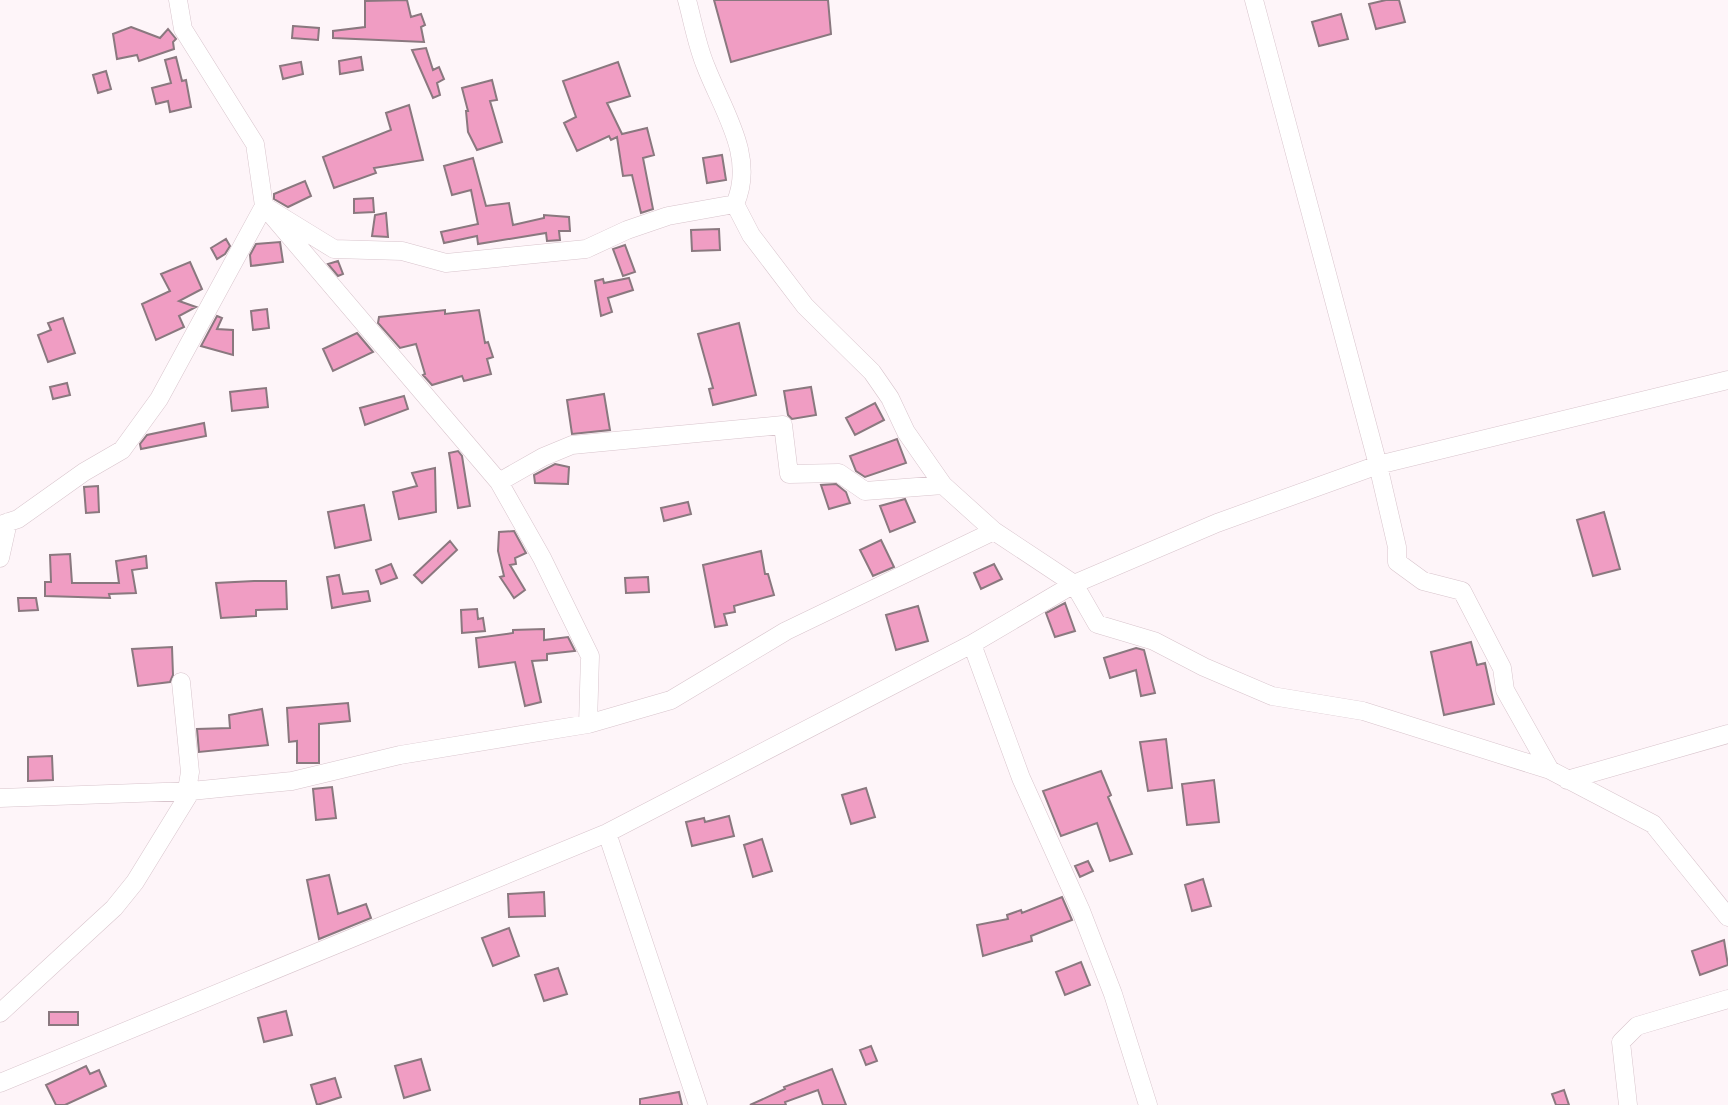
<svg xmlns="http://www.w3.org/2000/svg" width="1728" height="1105" font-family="Commissioner,sans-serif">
<rect width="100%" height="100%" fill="#fef5f9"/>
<path fill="#f09dc3" stroke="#8a787f" stroke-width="2" d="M407 0 411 17 421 14 425 25 421 27 424 42 333 38V31L365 27V1Z
M714 0H828L831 34 731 62Z
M1386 0H1399L1405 22 1376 29 1369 4Z
M1341 14 1348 39 1319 46 1312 22Z
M293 26 319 28 318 40 292 38Z
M131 27 160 38 168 29 176 39 173 42 174 49 139 61 137 55 117 59 113 34Z
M426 48 433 70 439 67 444 79 437 83 440 95 433 98 412 50Z
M176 57 182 81 186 80 191 107 170 112 168 101 156 104 152 88 171 83 165 60Z
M361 57 363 70 340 74 339 61Z
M301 62 303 74 283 79 280 66Z
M618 62 630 96 607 103 622 134 647 128 654 155 643 158 653 209 641 213 632 175 623 176 617 137 611 140 609 136 577 151 564 123 576 117 563 81Z
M106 71 111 89 98 93 93 75Z
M492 80 497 100 490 101 502 142 477 150 468 132 466 111H468L462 88Z
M409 105 423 160 374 168 376 173 334 188 323 157 391 130 386 113Z
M722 155 726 180 707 183 703 158Z
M473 158 486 206 509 203 513 225 544 218V215L569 217 570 231H559L560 240 547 241 546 233 478 244 477 236 444 243 441 232 478 224 471 190 452 195 444 166Z
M305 181 311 196 288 207 274 199V194Z
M373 198 374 212 354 213V199Z
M386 213 388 237 372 236 375 215Z
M719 229 720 250 692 251 691 230Z
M226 239 230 246 225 254 217 259 211 248Z
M280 242 283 262 251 266 250 255 256 244Z
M625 245 635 272 623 276 613 249Z
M338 261 343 274 338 276 328 264Z
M190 262 202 289 179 301 196 307 179 316 184 327 156 340 142 304 170 291 161 274Z
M629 278 633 290 608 298 612 312 601 316 595 281 603 279 604 283Z
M267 309 269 328 253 330 251 311Z
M445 310V314L479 310 485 343 488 342 493 357 487 359 491 374 464 381 462 376 432 385 423 375 425 374 416 344 400 348 378 323 379 317Z
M217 316 222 318 217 329 233 330V355L201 346Z
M63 318 75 353 48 362 38 335 51 330 48 323Z
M739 323 756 395 713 405 709 389 713 388 698 334Z
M357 333 373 352 333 371 323 349Z
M67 383 70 395 53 399 50 387Z
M811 387 816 415 792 419 788 415 784 391Z
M266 388 268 407 232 411 230 392Z
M604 394 610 430 572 434 567 400Z
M404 396 408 409 365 425 360 408Z
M875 403 884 420 855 435 846 418Z
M204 423 206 436 141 449 140 444 147 435Z
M897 439 906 463 865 477 856 471 850 456Z
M458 451 462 456 470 506 458 508 449 453Z
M555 464 569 467 568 484 535 483 534 475Z
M435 468 436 512 399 519 393 492 417 486 412 473Z
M836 484 846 492 850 503 829 509 821 485Z
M98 486 99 512 86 513 84 487Z
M905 499 915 522 890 532 880 506Z
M688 502 691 514 664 521 661 508Z
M364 505 371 540 335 548 328 512Z
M1604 512 1620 569 1593 576 1577 520Z
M514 531 526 553 515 558 516 564 510 565 525 590 514 598 500 577 504 576 498 551 499 532Z
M881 540 894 567 873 576 860 550Z
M450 541 457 550 422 583 414 575Z
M761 551 765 574H768L774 595 734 606 735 612 724 614 727 625 715 627 703 565Z
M70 554 72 583H119L116 561 146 556 147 568 132 570 136 593 109 594 110 598 45 596V582H51L50 555Z
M391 564 397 578 381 584 376 570Z
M994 564 1002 579 981 589 974 573Z
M339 575 343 594 368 591 370 601 332 608 327 577Z
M648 577 649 592 626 593 625 578Z
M254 581H286L287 609 256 610V616L221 618 216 583Z
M18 598H36L38 610 19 611Z
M1065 603 1075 631 1055 637 1046 613Z
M918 606 928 641 896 650 886 615Z
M477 609 478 619 483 618 485 631 462 633 461 610Z
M544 629V640L568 637 575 651 547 654V660L532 661 541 702 525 706 515 662 479 667 476 638 513 633V630Z
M1471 642 1477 665 1485 663 1494 704 1444 715 1431 652Z
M172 647 173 675 170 682 138 686 132 649Z
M1136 648 1144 650 1155 693 1141 696 1136 670 1110 678 1104 658Z
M348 703 350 721 319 724V763H297V741L289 742 287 708Z
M262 709 268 745 199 752 197 729 230 728 229 715Z
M1166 739 1172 788 1148 791 1140 742Z
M52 756 53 780 28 781V757Z
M1101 771 1111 795 1108 797 1132 854 1110 861 1097 823 1061 836 1043 791Z
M1214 780 1219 822 1187 825 1182 784Z
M332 787 336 818 316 820 313 789Z
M866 788 875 817 851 824 842 795Z
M729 816 734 836 692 846 686 822 704 818 705 822Z
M762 839 772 871 753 877 744 845Z
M1088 861 1093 871 1080 877 1075 866Z
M329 875 338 914 366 904 371 918 319 939 307 880Z
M1203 879 1211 906 1192 911 1185 885Z
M544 892 545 916 509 917 508 894Z
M1062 897 1072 920 1031 936 1032 941 983 956 977 925 1008 919 1007 915 1021 910 1022 913Z
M509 928 519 956 493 966 482 938Z
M1724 940 1728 965 1700 975 1692 951Z
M1081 962 1090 985 1065 995 1056 972Z
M558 968 567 994 544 1001 535 975Z
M286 1011 292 1035 264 1042 258 1018Z
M49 1012H78V1025H49Z
M871 1046 877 1061 866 1065 860 1050Z
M421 1059 430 1090 404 1098 395 1066Z
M86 1066 90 1074 99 1070 106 1086 65 1105H56L46 1085Z
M832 1069 846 1105H823L818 1090 785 1102 786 1105H750L785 1089 784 1087Z
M335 1078 341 1097 317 1105 311 1085Z
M1564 1090 1569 1105H1556L1552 1094Z
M679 1092 682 1105H640V1099Z"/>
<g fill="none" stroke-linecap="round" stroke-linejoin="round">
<defs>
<path id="street" d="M178 0 183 29 255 144 264 206 499 482 542 558 590 656 588 724
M687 0C693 22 697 46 706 67 723 111 756 157 735 204L751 235 805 306 872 372 890 398 906 432 943 485 994 531 1074 584 1097 624 1154 641 1204 667 1272 696 1363 711 1550 770 1653 824 1728 917
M1254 0 1378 465 1397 547V562L1423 581 1462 591 1502 668 1505 690 1550 770
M499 482 543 457 572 445 783 425 789 474 839 473 865 491 943 485
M0 525 18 519 84 472 122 450 159 399 264 206 334 249 402 251 446 263 586 249 627 230 668 216 735 204
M0 558 8 522
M972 644 1021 778 1081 911 1113 994 1148 1105
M1567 780 1728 734
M0 798 191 791 292 781 400 755 588 724 671 700 786 631 994 531
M607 833 698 1105
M0 1013 114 908 135 882 191 791 187 790 190 772 181 682
M0 1083 607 833 972 644 1074 584 1217 523 1378 465 1728 380
M1628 1105 1621 1042 1637 1026 1728 999"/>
</defs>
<use href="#street" stroke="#d8c4cc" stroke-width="19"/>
<use href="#street" stroke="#fff" stroke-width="18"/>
</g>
</svg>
